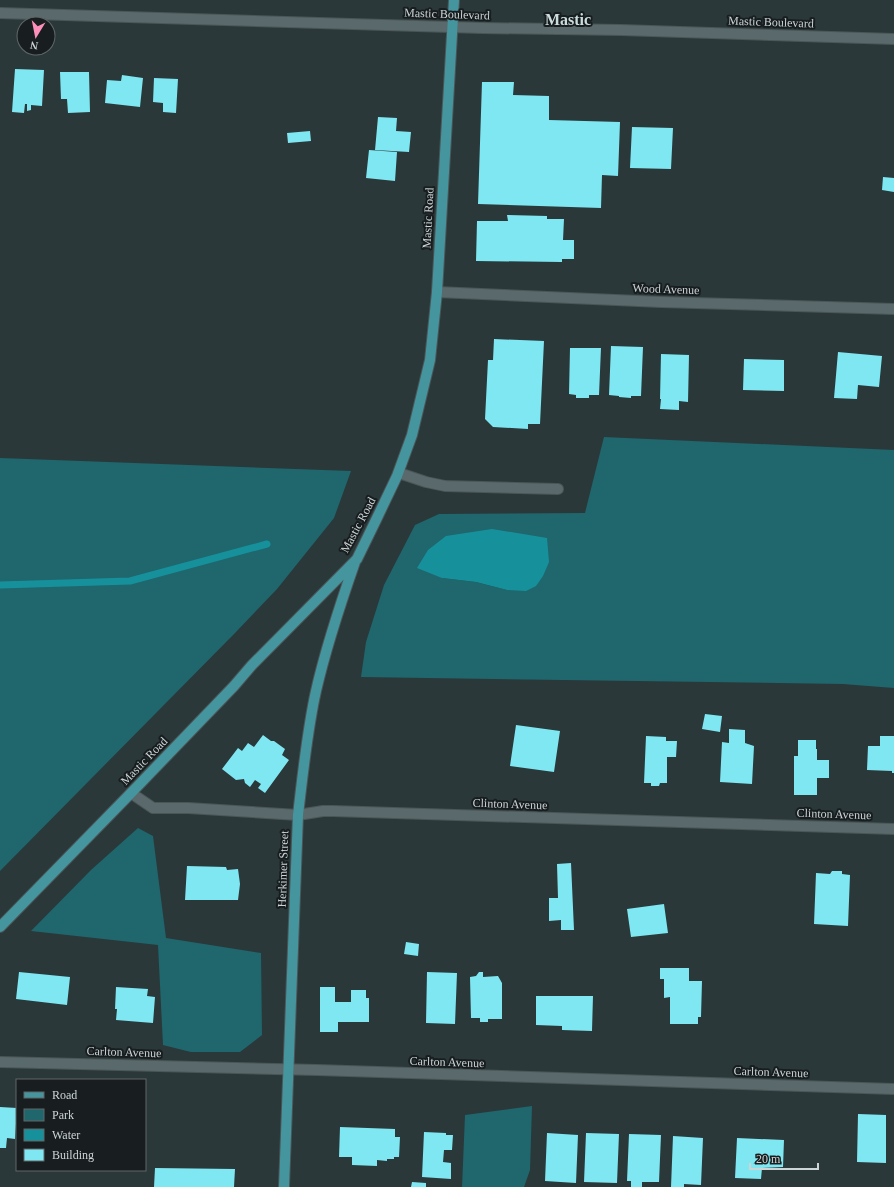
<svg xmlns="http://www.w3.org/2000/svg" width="894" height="1187" font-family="'Times New Roman',serif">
<rect width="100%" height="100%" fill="#2a383a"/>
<path fill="#20666d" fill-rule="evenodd" d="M604 437 894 450V688L843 684 361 677 366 642 384 585 415 525 439 514 585 513ZM549 562 507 590 476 582 442 578Z
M0 458 351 471 334 518 277 589 235 633 0 871Z
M138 828 153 836 166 938 261 953 262 1035 240 1052H191L163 1045 158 945 31 931 91 870Z
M532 1106 530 1170 524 1187H462L465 1115Z"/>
<path fill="#16919c" d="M492 529 547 538 549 562 543 576 536 586 526 591 507 590 476 582 442 578 417 568 428 550 446 536Z"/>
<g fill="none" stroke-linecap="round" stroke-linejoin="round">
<path stroke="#16919c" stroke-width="7" d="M0 585 130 581 267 544"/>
</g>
<path fill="#7fe7f2" d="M15 69 44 70 42 106 31 105V110L27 111V104H25L24 113 12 112Z
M60 72H89L90 112 68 113 67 99H61Z
M122 75 143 78 140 107 105 103 107 80 121 81Z
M154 78 178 79 176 113 163 112V103L153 102Z
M482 82H514L513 95 549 96V120L620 122 618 176 602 175 601 208 478 204Z
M378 117 397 118 396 131 411 132 409 152 375 150Z
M632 127 673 128 671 169 630 168Z
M310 131 311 141 288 143 287 133Z
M369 150 397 152 395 181 366 178Z
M883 177 894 178V192L882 190Z
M507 215 547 216V219H564L563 240H574V259H562V262L476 261 477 221H508Z
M494 339 544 341 540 424H528V429L493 427 485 419 488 360H493Z
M611 346 643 347 641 396H631V398L619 397V396L609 395Z
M570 348H601L599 395H589V398H576V395L569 394Z
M838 352 882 356 879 387 858 385 857 399 834 398Z
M661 354 689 355 688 402 679 401V410L660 409 661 399H660Z
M744 359 784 360V391L743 390Z
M705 714 722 716 720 732 702 729Z
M516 725 560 731 554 772 510 766Z
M729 729 745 730V743L754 746 752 784 720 782 722 742 729 743Z
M263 735 271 741H274L285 749 282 755 289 760 265 793 258 788 261 784 255 780 250 787 245 783 244 779 236 780 222 769 238 748 242 751 248 743 254 747Z
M646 736 666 737V741H677L676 757H667V783H660L659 786H651V783H644Z
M880 736H894V773H892V771L867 770 868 746H880Z
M798 740H816V749H817V760H829V778H817V795H794V756H798Z
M571 863 574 930H561V920L549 921V898H558L557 864Z
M187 866 226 867 227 870 238 869 240 884 238 900H185Z
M832 871H842V874L850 875 848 926 814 924 816 873 830 874Z
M664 904 668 933 631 937 627 909Z
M406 942 419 944 418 956 404 954Z
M660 968H689V981H702L701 1017H698V1024H670V997L664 998V979H660Z
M19 972 70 977 67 1005 16 999Z
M427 972 457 973 455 1024 426 1023Z
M479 972H483V977L498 976 502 983V1019H488V1022H480V1018H471L470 977 476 976Z
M116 987 148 989 147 996 155 997 153 1023 116 1020 117 1009H115Z
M320 987H335V1002H351V990H366V998H369V1022H338V1032H320Z
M536 996H593L592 1031 562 1030V1026L536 1025Z
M0 1107 17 1108 15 1139 7 1138 6 1148H0Z
M858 1114 886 1115V1163L857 1162Z
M340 1127 395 1129V1137H400L399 1157H394V1159H387V1161L377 1160V1166L352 1165V1157H339Z
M424 1132 446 1133V1135H453L452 1150H444L443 1162 451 1163V1179L422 1177Z
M547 1133 578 1135 576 1183 545 1181Z
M586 1133 619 1134 617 1183 584 1182Z
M629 1134 661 1135 659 1182H642V1187H631V1181H627Z
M673 1136 703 1138 701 1185 684 1184V1187H671Z
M737 1138 784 1140 783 1167 762 1168 761 1179 735 1178Z
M155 1168 235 1169 234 1187H154Z
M412 1182 426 1183V1187H411Z"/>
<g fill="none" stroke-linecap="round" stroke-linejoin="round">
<defs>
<path id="minor" d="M0 13 482 28 621 30 894 39
M437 292 661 302 894 309
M399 473 426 482 445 486 558 489
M131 793 153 808H188L298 815 323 811H333L894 829
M0 1062 317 1070 894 1089"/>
<path id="major" d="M0 927 131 793 234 686 252 665 357 559 376 520 397 476 412 435 430 360 437 292 454 0
M284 1187 298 815C303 773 307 731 316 691 326 647 340 605 355 562"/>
</defs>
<use href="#minor" stroke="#4a5557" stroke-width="12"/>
<use href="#major" stroke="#4a5557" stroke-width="12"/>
<use href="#minor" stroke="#5a696b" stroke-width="10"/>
<use href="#major" stroke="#45959e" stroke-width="10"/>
</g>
<g text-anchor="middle" stroke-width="4" stroke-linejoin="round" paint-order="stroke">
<g font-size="12" fill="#ccd4d5" stroke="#181e1f">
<text transform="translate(447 14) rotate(2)" y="4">Mastic Boulevard</text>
<text transform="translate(771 22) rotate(2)" y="4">Mastic Boulevard</text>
<text transform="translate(428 218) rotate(-87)" y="4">Mastic Road</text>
<text transform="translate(666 289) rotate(2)" y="4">Wood Avenue</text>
<text transform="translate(358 525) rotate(-62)" y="4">Mastic Road</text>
<text transform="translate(144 761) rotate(-46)" y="4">Mastic Road</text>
<text transform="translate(510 804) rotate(2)" y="4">Clinton Avenue</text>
<text transform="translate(834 814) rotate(2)" y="4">Clinton Avenue</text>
<text transform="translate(283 869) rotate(-88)" y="4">Herkimer Street</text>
<text transform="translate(124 1052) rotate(2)" y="4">Carlton Avenue</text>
<text transform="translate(447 1062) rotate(2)" y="4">Carlton Avenue</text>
<text transform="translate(771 1072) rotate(2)" y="4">Carlton Avenue</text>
</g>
<g font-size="16" font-weight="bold" fill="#ccdddf" stroke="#181e1f">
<text x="568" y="25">Mastic</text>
</g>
</g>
<rect x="16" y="1079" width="130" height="92" fill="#181e1f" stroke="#606768"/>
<rect x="24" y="1092" width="20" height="6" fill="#45959e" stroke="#606768"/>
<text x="52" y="1099" font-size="12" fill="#ccd4d5">Road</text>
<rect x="24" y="1109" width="20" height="12" fill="#20666d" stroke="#606768"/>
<text x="52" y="1119" font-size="12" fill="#ccd4d5">Park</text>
<rect x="24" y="1129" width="20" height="12" fill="#16919c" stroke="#606768"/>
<text x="52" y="1139" font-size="12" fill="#ccd4d5">Water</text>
<rect x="24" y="1149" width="20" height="12" fill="#7fe7f2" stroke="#606768"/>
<text x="52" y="1159" font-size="12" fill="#ccd4d5">Building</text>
<g transform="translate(36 36) rotate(190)"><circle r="19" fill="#181e1f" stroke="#606768"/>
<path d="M0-3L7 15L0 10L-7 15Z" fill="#fe8ebc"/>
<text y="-6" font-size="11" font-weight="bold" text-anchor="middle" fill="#ccd4d5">N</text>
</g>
<path d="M750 1163v6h68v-6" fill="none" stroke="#ccd4d5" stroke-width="2"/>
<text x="756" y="1163" font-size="12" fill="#ccd4d5" stroke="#181e1f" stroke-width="3" paint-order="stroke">20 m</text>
</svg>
